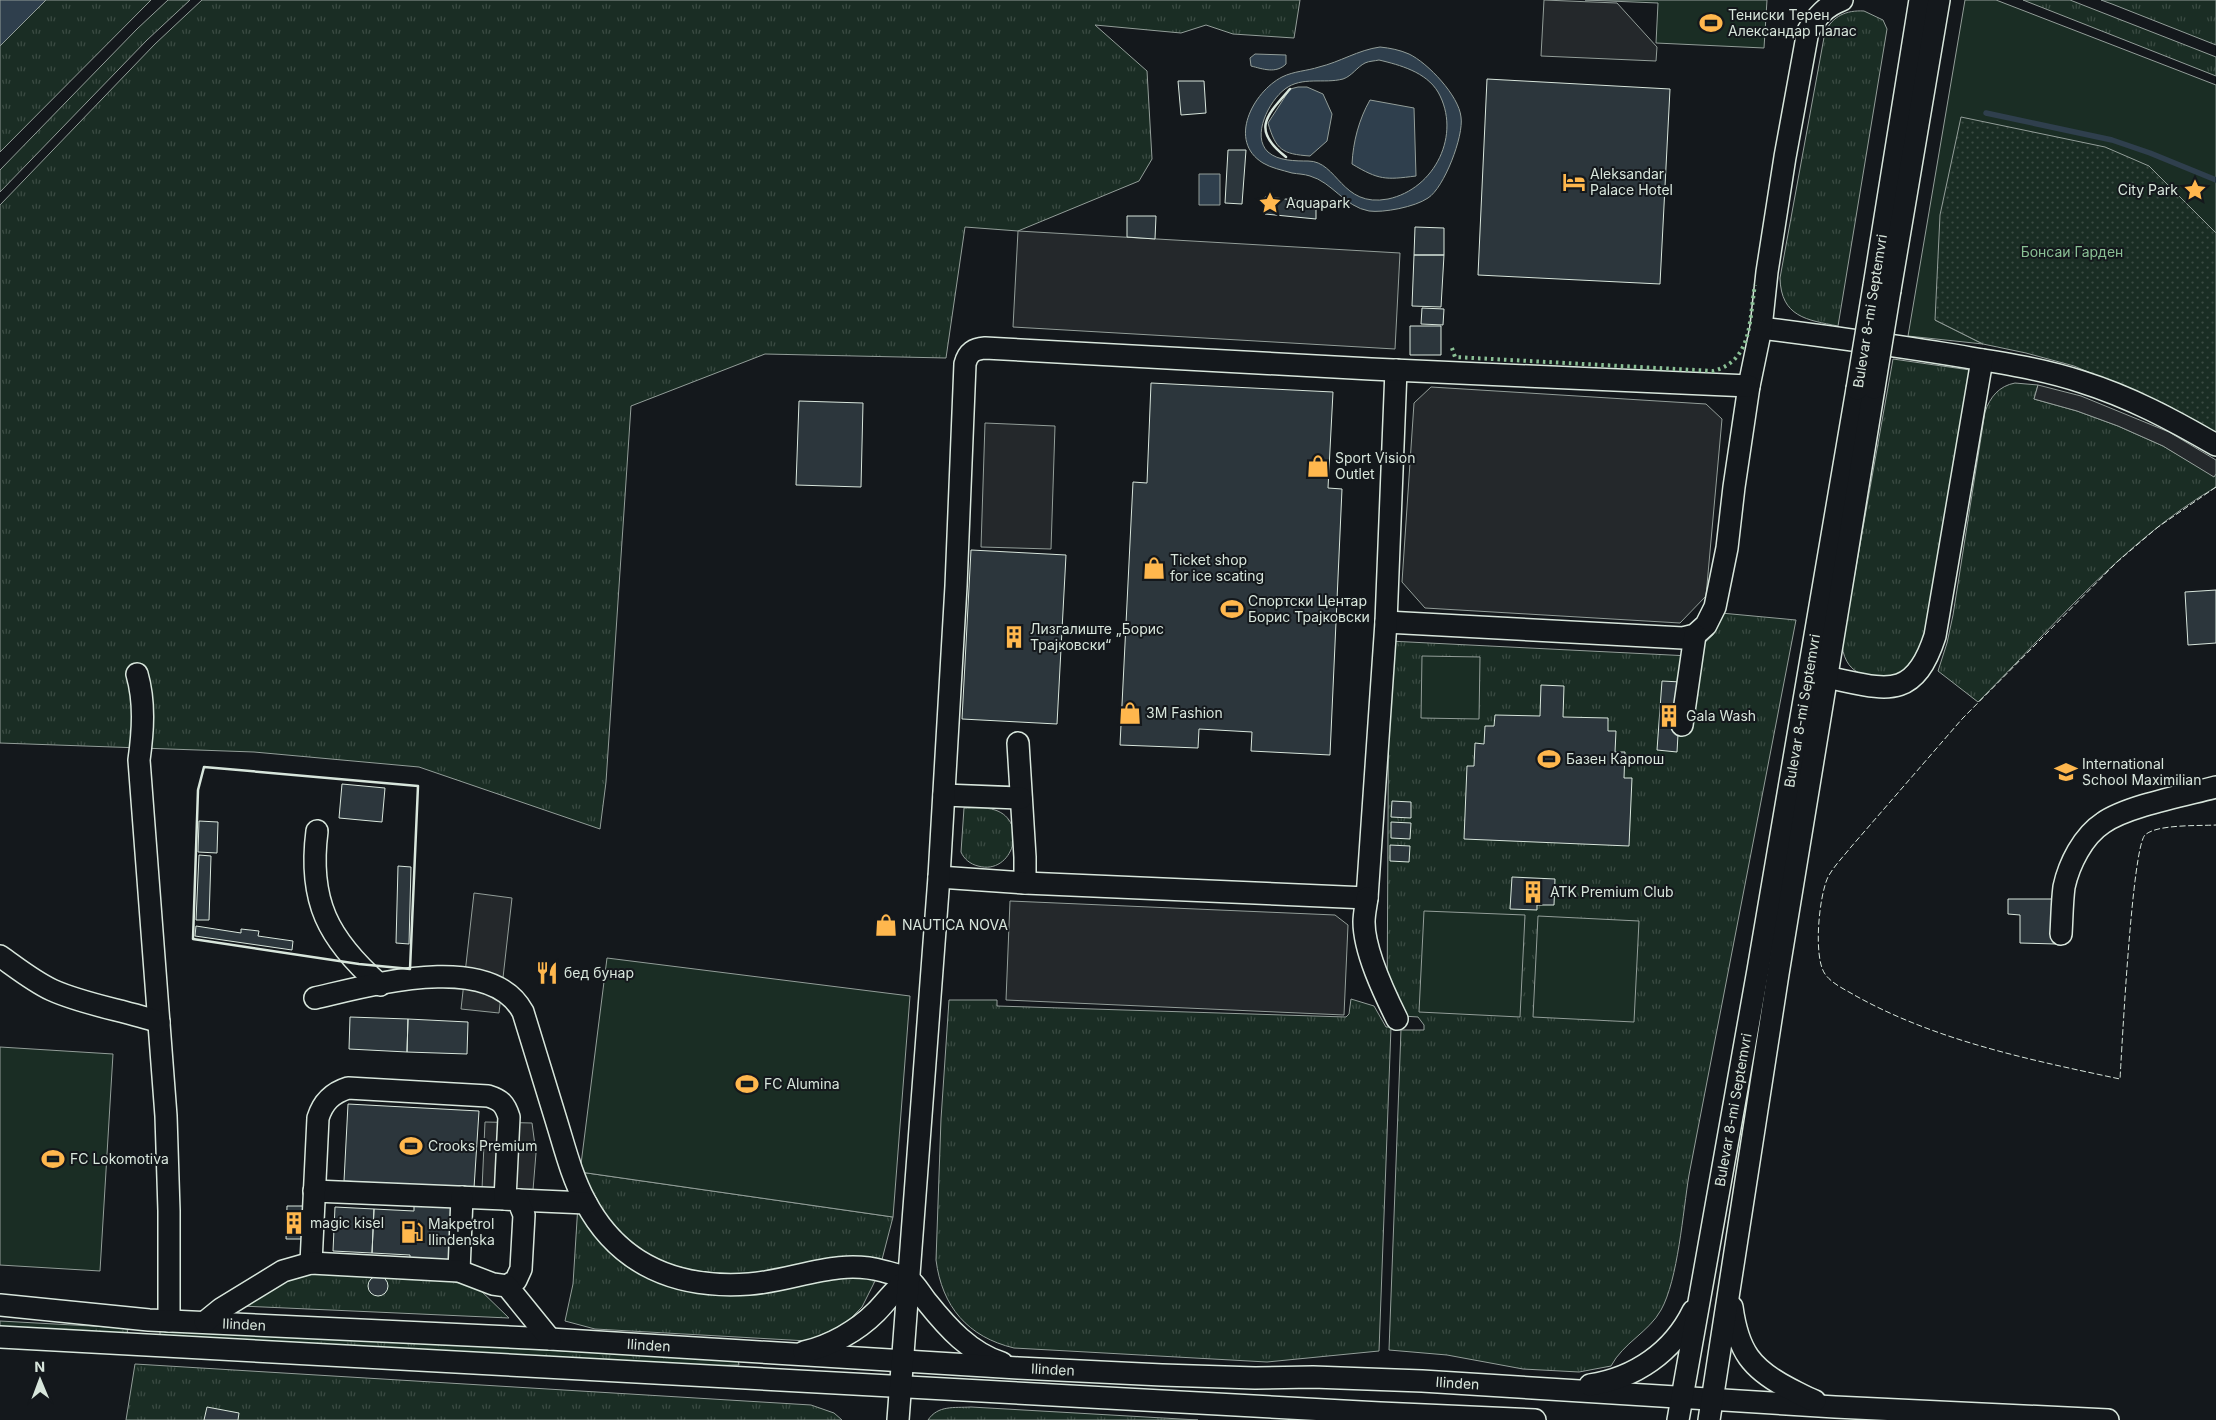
<svg xmlns="http://www.w3.org/2000/svg" width="2216" height="1420" font-family="Inter,sans-serif">
<defs>
<pattern id="grass-tufts" width="24" height="20" patternUnits="userSpaceOnUse" patternTransform="scale(1.25)"><rect width="24" height="20" fill="#1a2d24"/><path d="M3 7l-1-3M5 7V3M7 7l1-3M15 17l-1-3M17 17v-4M19 17l1-3" fill="none" stroke="#3b4b43"/></pattern>
<pattern id="garden-dots" width="8" height="8" patternUnits="userSpaceOnUse" patternTransform="scale(1.25)"><rect width="8" height="8" fill="#1a2d24"/><path d="M2 2h.1M6 6h.1" fill="none" stroke="#3b4b43" stroke-width="1.8" stroke-linecap="round"/></pattern>
</defs>
<rect width="100%" height="100%" fill="#14181c"/>
<path fill="url(#grass-tufts)" stroke="#939e99" d="M46 0H151L0 152V46Z
M168 0H190L147 40 0 192V170L137 29Z
M202 0H1300L1294 38 1233 34 1206 25 1181 33 1095 25 1147 71 1152 159 1139 181 1018 231 965 227 946 358 765 354 631 406 606 782 600 829 419 767 254 752 0 743V205L155 44Z
M2023 0H2070L2216 57V76Z
M2101 0H2216V45L2112 4Z
M1864 11 1883 20 1887 29 1838 326C1807 320 1781 317 1780 278L1825 32C1833 16 1846 10 1864 11Z
M1893 359 1970 370 1924 637 1916 658 1897 677C1871 677 1847 679 1842 646Z
M2015 383 2038 385 2034 399 2077 411 2118 426 2163 446 2214 476 2216 474V487C2124 541 2053 627 1978 702L1938 671 1947 643 1953 615 1985 412C1990 397 1999 386 2015 383Z
M1721 613 1796 620 1689 1175C1683 1211 1678 1280 1661 1310 1649 1332 1623 1343 1611 1366L1579 1372 1523 1369 1447 1355 1389 1350 1401 1030H1424V1025L1418 1017 1387 1015 1389 641 1690 656 1713 635Z
M964 808C974 808 986 807 995 810 1029 821 1013 876 978 866 970 864 964 859 961 852Z
M1351 999 1374 1006 1386 1027H1391L1379 1351 1267 1362 1014 1348C968 1337 942 1307 936 1260L941 1119 949 1000H997V1006L1346 1017 1349 1014Z
M580 1172 893 1217 878 1275 862 1307 845 1324 808 1341 595 1329 565 1321 573 1284Z
M297 1273 463 1278 475 1285 509 1318 241 1306Z
M0 1321 128 1328 127 1336 0 1329Z
M160 1330 738 1360 739 1365 699 1366 160 1337Z
M135 1364 811 1405 834 1413 842 1420H126Z
M971 1407 1198 1420H928C938 1405 954 1408 971 1407Z"/>
<path fill="#1a2d24" stroke="#939e99" d="M1585 0H1767L1764 48 1656 43 1658 3Z
M1965 0H1996L2216 85V233L2149 166 1935 320 1983 344 1908 336Z
M1422 656 1480 657 1479 719 1421 718Z
M1424 911 1525 915 1520 1017 1419 1012Z
M1538 916 1639 921 1634 1022 1533 1017Z
M607 958 910 996 893 1217 580 1172Z
M0 1047 113 1054 100 1271 0 1265Z"/>
<path fill="url(#garden-dots)" stroke="#939e99" d="M1961 117 2105 147 2149 166 2216 233V434L2165 404 2074 366 2026 353 1983 344 1935 320 1940 215Z"/>
<path fill="#24282b" stroke="#939e99" d="M1544 0 1617 3 1657 47 1656 61 1541 56Z
M1018 231 1400 253 1395 349 1013 327Z
M2038 385 2081 396 2169 432 2216 460V474L2214 477 2163 446 2118 426 2077 411 2034 399Z
M1431 387 1706 404 1722 419 1706 596 1680 623 1425 608 1402 582 1414 403Z
M985 423 1055 426 1051 549 981 547Z
M474 893 512 898 499 1013 461 1009Z
M1010 901 1335 915 1348 925 1344 1015 1006 1000Z
M485 1122 532 1123 536 1153 533 1190 482 1189Z"/>
<path fill="#2f3f4d" stroke="#939e99" fill-rule="evenodd" d="M0 0H46L0 46Z
M1380 47C1390 48 1400 50 1409 54 1428 63 1459 96 1461 117 1464 136 1444 188 1428 198 1415 207 1383 213 1369 211 1345 207 1332 182 1310 176 1304 174 1298 174 1292 173 1282 170 1271 168 1263 163 1227 141 1253 92 1282 77 1294 71 1307 71 1319 67 1340 62 1358 50 1380 47ZM1379 60C1400 65 1426 72 1438 92 1462 134 1435 189 1388 199 1341 208 1338 161 1308 161 1296 161 1278 161 1268 152 1251 136 1269 101 1285 89 1302 76 1324 84 1343 79 1352 76 1357 67 1365 63 1369 61 1375 61 1379 60Z
M1255 54 1286 55V64C1276 74 1263 69 1251 66L1250 58Z
M1298 87H1307L1323 94 1332 114 1327 141 1310 156C1282 154 1276 150 1268 123L1290 89Z
M1370 100 1414 108 1416 176C1385 180 1379 180 1352 164 1353 142 1359 119 1370 100Z
M1199 174H1220V205H1199Z"/>
<g fill="none" stroke-linecap="round" stroke-linejoin="round">
<path stroke="#2f3f4d" stroke-width="5.5" d="M1986 113 2112 140 2150 153 2216 180"/>
</g>
<path fill="#2c363c" stroke="#d8e6dc" d="M1487 79 1670 89 1660 284 1478 275Z
M1178 81H1204L1206 113 1181 115Z
M1228 150H1246L1242 204 1225 203Z
M1265 197 1316 202V219L1265 214Z
M1127 216H1156L1155 239 1127 237Z
M1415 227 1444 228V255H1414Z
M1414 255H1444L1441 307 1412 306Z
M1422 308 1444 309 1443 325 1421 324Z
M1410 326H1441V355H1410Z
M1151 383 1333 392 1328 488 1342 489 1330 755 1251 751 1252 732 1199 729 1198 748 1120 745 1133 482 1147 483Z
M799 401 863 403 861 487 796 485Z
M971 550 1066 555 1057 724 962 719Z
M2216 590V643L2188 645 2185 592Z
M1662 681 1681 682 1677 752 1657 750Z
M1541 685 1564 686 1563 717 1608 718V731H1616L1615 752H1625L1624 778H1632L1629 846 1464 839 1467 766H1474L1475 743 1484 744 1485 726H1494L1495 715 1540 716Z
M342 784 385 788 382 822 339 818Z
M1392 801 1411 802V818L1391 817Z
M199 821 218 822 217 853 198 852Z
M1391 822 1411 823 1410 839 1391 838Z
M1390 845 1410 846 1409 862 1390 861Z
M199 855 211 856 209 920H196Z
M398 866 411 867 409 944 396 943Z
M1512 877 1555 879 1554 905H1537V910L1510 909Z
M2008 899H2056V944L2020 943V915L2008 914Z
M196 926 241 933V929L259 931 258 936 293 941 292 950 195 936Z
M350 1017 408 1019 407 1052 349 1049Z
M408 1019 468 1022 467 1054 407 1052Z
M348 1104 479 1111 474 1188 344 1181Z
M414 1200 453 1202 451 1269 410 1268V1255L372 1253 374 1209 414 1211Z
M287 1206H303L302 1239H286Z
M335 1207 374 1209 372 1253 333 1251Z
M368 1286a10 10 0 1 1 20 0a10 10 0 1 1-20 0Z
M207 1407 239 1413 238 1420H204Z"/>
<g fill="none" stroke-linecap="round" stroke-linejoin="round">
<defs>
<g id="minor">
<path d="M1874 286 1920 0"/>
<path d="M1890 290 1939 0"/>
<path d="M1761 328C1831 337 1901 346 1971 358 2009 364 2046 370 2082 382 2130 397 2173 420 2216 445"/>
<path d="M1386 622 1683 638 1695 635 1706 625 1715 607 1727 548 1734 487 1749 386 1761 328 1767 272 1785 157 1808 31C1817 16 1826 6 1842 0"/>
<path d="M137 674C145 702 143 731 139 760L166 1116 169 1211V1321"/>
<path d="M1826 677C1883 688 1913 704 1935 636L1982 360"/>
<path d="M1682 725 1695 635"/>
<path d="M1018 743 1025 857V883"/>
<path d="M944 795 1021 798"/>
<path d="M317 831C308 901 328 939 380 985"/>
<path d="M939 877 1025 883 1367 898 1386 622 1396 370"/>
<path d="M1367 898C1366 906 1364 914 1364 922 1364 951 1384 993 1397 1019"/>
<path d="M2061 934C2062 918 2062 903 2064 887 2069 864 2083 836 2103 823 2127 806 2186 795 2216 787"/>
<path d="M0 956C17 968 33 981 52 990 85 1005 124 1010 159 1022"/>
<path d="M315 998C368 986 490 950 523 1012 534 1049 546 1086 557 1123 565 1149 572 1177 585 1201 619 1266 678 1289 749 1284 795 1281 836 1258 883 1271 890 1273 901 1275 908 1279 915 1283 921 1295 927 1302 947 1327 970 1353 1002 1363"/>
<path d="M314 1191 505 1199"/>
<path d="M518 1200 586 1203"/>
<path d="M311 1263 318 1118C323 1102 332 1093 348 1088L488 1096C501 1100 505 1104 509 1117L505 1199 518 1200 524 1215 521 1269 516 1280 507 1286"/>
<path d="M459 1271 462 1197"/>
<path id="s1" d="M0 1305 149 1320 550 1339 1018 1368 1162 1375 1255 1378 1313 1377 1422 1381 1835 1407 2108 1420"/>
<path d="M1732 1307C1738 1351 1751 1369 1790 1389 1798 1393 1807 1398 1815 1401"/>
<path d="M205 1322 221 1309 283 1271 311 1263 459 1271 493 1284 507 1286 550 1339"/>
<path d="M0 1337 1380 1413 1535 1420"/>
<path d="M804 1352C830 1346 857 1331 876 1312 887 1301 895 1288 909 1279"/>
<path d="M1590 1385C1635 1378 1673 1352 1693 1311"/>
<path d="M898 1420 939 877 956 586 965 364C968 352 974 349 985 348L1371 369 1749 386"/>
<path id="s2" d="M1678 1420 1758 970 1857 389"/>
<path d="M1709 1420 1778 974 1874 388"/>
</g>
</defs>
<use href="#minor" stroke="#d8e6dc" stroke-width="24"/>
<use href="#minor" stroke="#14181c" stroke-width="21"/>
<defs>
<path id="minor-bridge" d="M1874 388 1890 290
M1857 389 1874 286"/>
</defs>
<use href="#minor-bridge" stroke="#d8e6dc" stroke-width="24" stroke-linecap="butt"/>
<use href="#minor-bridge" stroke="#14181c" stroke-width="21"/>
<path stroke="#8ac095" stroke-width="4" stroke-dasharray="2.5 4" stroke-linecap="butt" d="M1452 348 1455 357 1713 371C1753 361 1749 319 1755 285"/>
<path stroke="#d8e6dc" stroke-width="1" stroke-dasharray="6 2.5" stroke-linecap="butt" d="M2216 487 2158 527 2117 562 1962 719 1851 847C1843 857 1834 866 1828 877 1819 896 1813 957 1825 974 1832 984 1846 990 1856 996 1937 1041 2031 1060 2120 1079 2122 1047 2132 848 2145 835 2157 824 2199 826 2216 825"/>
<path stroke="#d8e6dc" stroke-width="2.5" d="M1286 157C1251 130 1266 116 1290 89
M204 767 418 786 410 969 359 964 193 939 198 790Z"/>
</g>
<defs>
<symbol id="stadium-bare" viewBox="-9 -9 18 18"><path d="M0-5a6.5 5 0 1 0 0 10a6.5 5 0 1 0 0-10ZM-3.5-1.8h7v3.6h-7Z" fill="#ffb74d" stroke="#14181c" stroke-width="2.5" paint-order="stroke"/></symbol>
<symbol id="hotel-bare" viewBox="-9 -9 18 18"><path d="M-6-4.5h1.5V1H6V5H4.5V3h-9V5H-6ZM-4 0a1.8 1.8 0 1 1 3.6 0ZM.5 0V-2.5h3Q6-2.5 6 0Z" fill="#ffb74d" stroke="#14181c" stroke-width="2.5" paint-order="stroke"/></symbol>
<symbol id="sight-bare" viewBox="-9 -9 18 18"><path d="M0-6L1.8-2.2L6-1.7L2.9 1.2L3.7 5.4L0 3.3L-3.7 5.4L-2.9 1.2L-6-1.7L-1.8-2.2Z" fill="#ffb74d" stroke="#14181c" stroke-width="2.5" paint-order="stroke"/></symbol>
<symbol id="shop-bare" viewBox="-9 -9 18 18"><path d="M-5-2.5h2.3a2.7 3.5 0 0 1 5.4 0H5L5.5 6h-11ZM-1.5-2.5h3a1.5 2.3 0 0 0-3 0Z" fill="#ffb74d" stroke="#14181c" stroke-width="2.5" paint-order="stroke"/></symbol>
<symbol id="building-bare" viewBox="-9 -9 18 18"><path d="M-4-6H4V6H1V3H-1V6H-4ZM-2.5-4.3h1.7v1.8h-1.7ZM.8-4.3h1.7v1.8H.8ZM-2.5-1h1.7V.8h-1.7ZM.8-1h1.7V.8H.8Z" fill="#ffb74d" stroke="#14181c" stroke-width="2.5" paint-order="stroke"/></symbol>
<symbol id="school-bare" viewBox="-9 -9 18 18"><path d="M0-5L7-2L0 1L-7-2ZM-4 1L0 2.5L4 1V4Q0 6-4 4Z" fill="#ffb74d" stroke="#14181c" stroke-width="2.5" paint-order="stroke"/></symbol>
<symbol id="restaurant-bare" viewBox="-9 -9 18 18"><path d="M-5-6h1v4h1v-4h1v4h1v-4h1v5L-1.5 .5V6h-2V.5L-5-1ZM5-6V6H3V1.5H1.5Q1.5-4 5-6Z" fill="#ffb74d" stroke="#14181c" stroke-width="2.5" paint-order="stroke"/></symbol>
<symbol id="fuel-bare" viewBox="-9 -9 18 18"><path d="M-5.5-6h7V0h2V4h1.3V-2.5L3-4.5l.8-.8L6-3V5H2.5V1h-1V6h-7ZM-4.2-4.7v3.2H.2V-4.7Z" fill="#ffb74d" stroke="#14181c" stroke-width="2.5" paint-order="stroke"/></symbol>
</defs>
<g fill-rule="evenodd">
<use href="#stadium-bare" x="1695" y="7" width="32" height="32"/>
<use href="#hotel-bare" x="1558" y="166" width="32" height="32"/>
<use href="#sight-bare" x="2179" y="174" width="32" height="32"/>
<use href="#sight-bare" x="1254" y="187" width="32" height="32"/>
<use href="#shop-bare" x="1302" y="450" width="32" height="32"/>
<use href="#shop-bare" x="1138" y="552" width="32" height="32"/>
<use href="#stadium-bare" x="1216" y="593" width="32" height="32"/>
<use href="#building-bare" x="998" y="621" width="32" height="32"/>
<use href="#shop-bare" x="1114" y="697" width="32" height="32"/>
<use href="#building-bare" x="1653" y="700" width="32" height="32"/>
<use href="#stadium-bare" x="1533" y="743" width="32" height="32"/>
<use href="#school-bare" x="2050" y="756" width="32" height="32"/>
<use href="#building-bare" x="1517" y="876" width="32" height="32"/>
<use href="#shop-bare" x="870" y="909" width="32" height="32"/>
<use href="#restaurant-bare" x="531" y="957" width="32" height="32"/>
<use href="#stadium-bare" x="731" y="1068" width="32" height="32"/>
<use href="#stadium-bare" x="395" y="1130" width="32" height="32"/>
<use href="#stadium-bare" x="37" y="1143" width="32" height="32"/>
<use href="#building-bare" x="278" y="1207" width="32" height="32"/>
<use href="#fuel-bare" x="396" y="1216" width="32" height="32"/>
</g>
<g text-anchor="middle" stroke-width="4" stroke-linejoin="round" paint-order="stroke">
<g font-size="14" fill="#d8e6dc" stroke="#14181c" text-anchor="start">
<text x="1728" y="20">Тениски Терен<tspan x="1728" dy="16">Александар Палас</tspan></text>
<text x="1590" y="179">Aleksandar<tspan x="1590" dy="16">Palace Hotel</tspan></text>
<text x="2178" y="195" text-anchor="end">City Park</text>
<text x="1286" y="208">Aquapark</text>
<text x="1335" y="463">Sport Vision<tspan x="1335" dy="16">Outlet</tspan></text>
<text x="1170" y="565">Ticket shop<tspan x="1170" dy="16">for ice scating</tspan></text>
<text x="1248" y="606">Спортски Центар<tspan x="1248" dy="16">Борис Трајковски</tspan></text>
<text x="1030" y="634">Лизгалиште „Борис<tspan x="1030" dy="16">Трајковски“</tspan></text>
<text x="1146" y="718">3M Fashion</text>
<text x="1686" y="721">Gala Wash</text>
<text x="1566" y="764">Базен Карпош</text>
<text x="2082" y="769">International<tspan x="2082" dy="16">School Maximilian</tspan></text>
<text x="1550" y="897">ATK Premium Club</text>
<text x="902" y="930">NAUTICA NOVA</text>
<text x="564" y="978">бед бунар</text>
<text x="764" y="1089">FC Alumina</text>
<text x="428" y="1151">Crooks Premium</text>
<text x="70" y="1164">FC Lokomotiva</text>
<text x="310" y="1228">magic kisel</text>
<text x="428" y="1229">Makpetrol<tspan x="428" dy="16">Ilindenska</tspan></text>
</g>
<g font-size="14" fill="#8ac095" stroke="#14181c">
<text x="2072" y="257">Бонсаи Гарден</text>
</g>
<g font-size="14" fill="#d8e6dc" stroke="#14181c">
<text transform="translate(1870 311) rotate(-81)" y="5">Bulevar 8-mi Septemvri</text>
<text dy="5" stroke="none"><textPath href="#s2" startOffset="720">Bulevar 8-mi Septemvri</textPath></text>
<text dy="5" stroke="none"><textPath href="#s2" startOffset="315">Bulevar 8-mi Septemvri</textPath></text>
<text dy="5" stroke="none"><textPath href="#s1" startOffset="245">Ilinden</textPath></text>
<text dy="5" stroke="none"><textPath href="#s1" startOffset="650">Ilinden</textPath></text>
<text dy="5" stroke="none"><textPath href="#s1" startOffset="1055">Ilinden</textPath></text>
<text dy="5" stroke="none"><textPath href="#s1" startOffset="1460">Ilinden</textPath></text>
</g>
</g>
<g transform="translate(40 1380) rotate(359)" stroke="#14181c" stroke-width="4" paint-order="stroke">
<path d="M0-4L9 19L0 12L-9 19Z" fill="#d8e6dc"/>
<text y="-8" font-size="14" font-weight="bold" text-anchor="middle" fill="#d8e6dc">N</text>
</g>
</svg>
